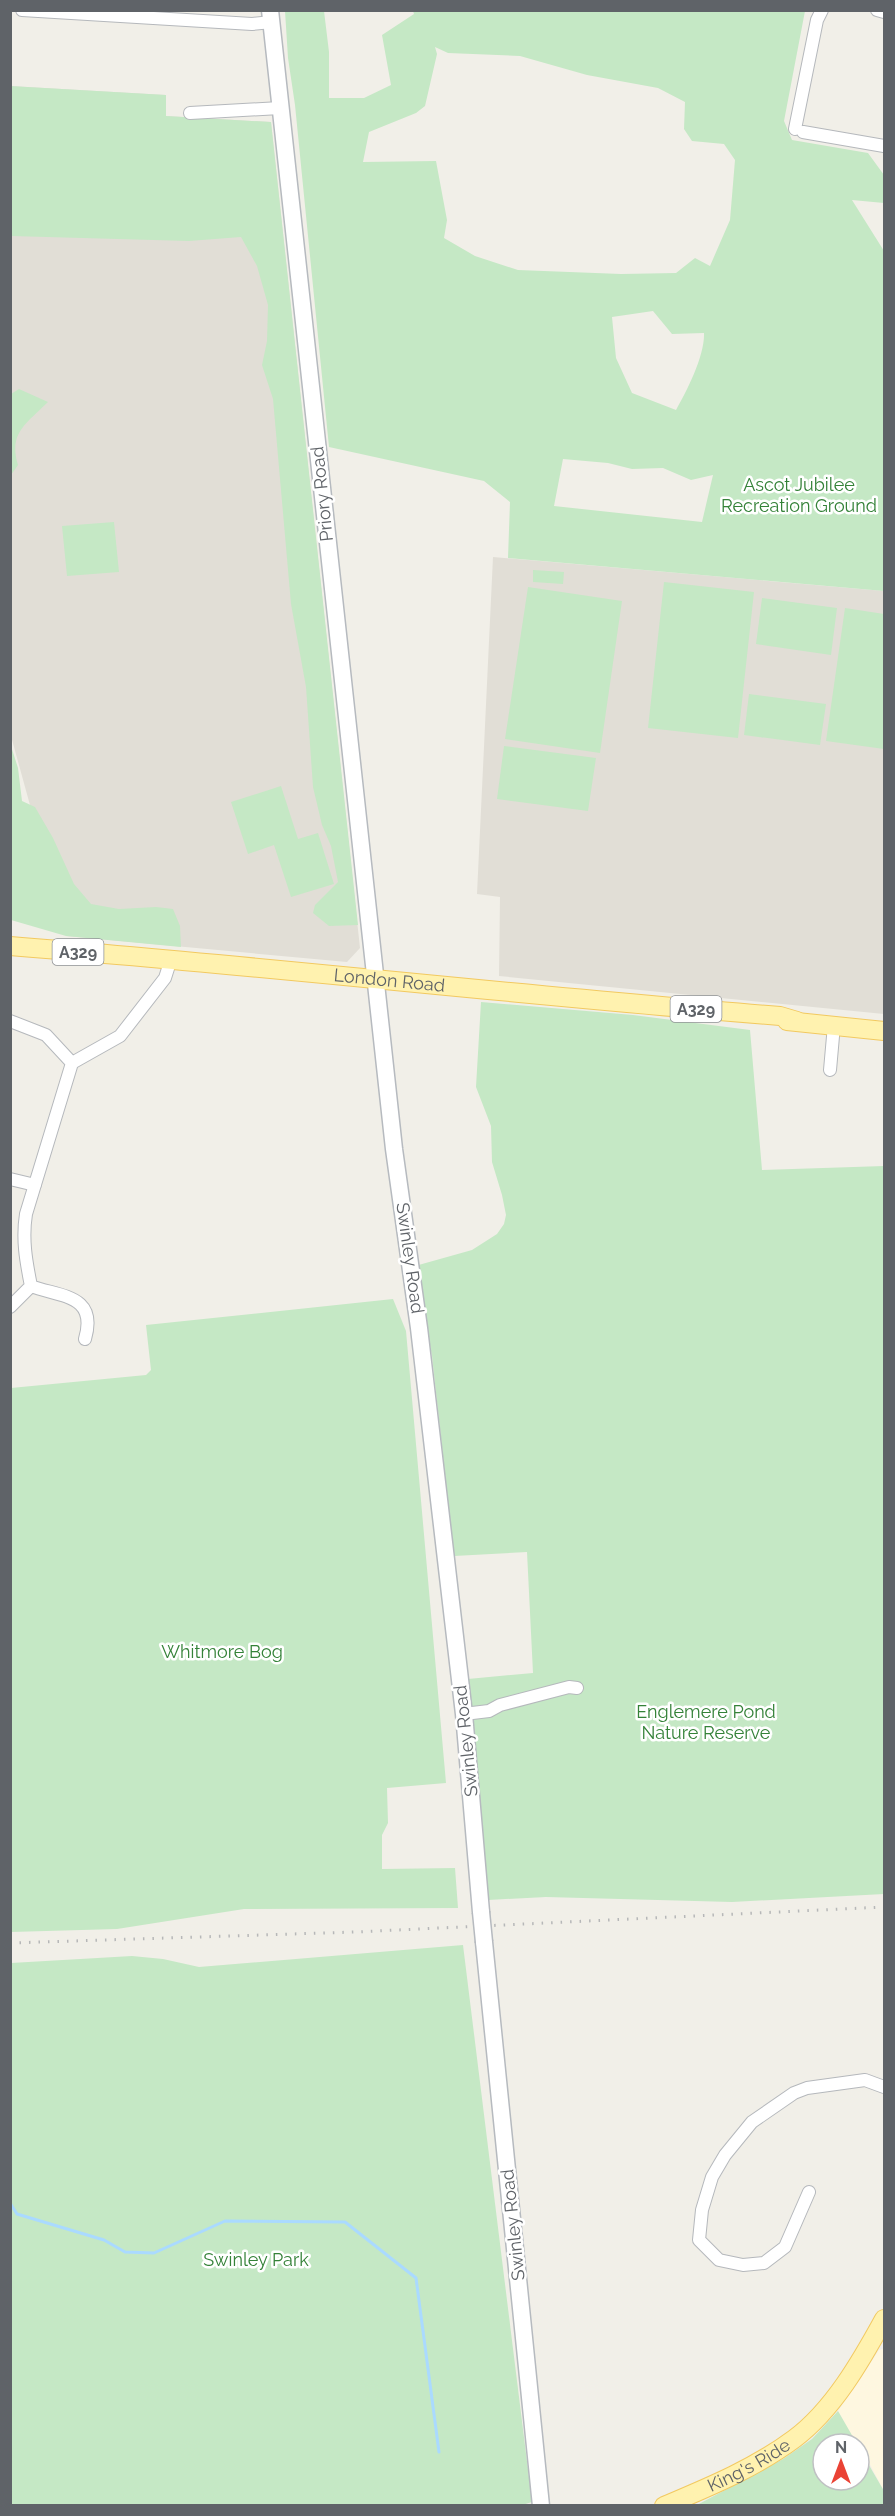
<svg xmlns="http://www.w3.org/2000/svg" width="895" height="2516" font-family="Raleway,sans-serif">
<rect width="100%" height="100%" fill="#f1efe8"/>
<path fill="#fef7e0" d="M884 2349V2491L859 2444H857L838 2411 879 2350Z"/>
<path fill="#e1ded6" d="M10 86 166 95V116L271 122 360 948 347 962 66 936 11 736Z
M493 557 884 591V1014L499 976 500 897 477 894Z"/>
<path fill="#c5e8c5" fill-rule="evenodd" d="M285 11H324L329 52V98H364L391 85 382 35 414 14 413 11H805L784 121 792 140 868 153 884 175V203L852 200 884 251V591L508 558 510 502 484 481 329 447 295 105 288 58ZM435 47 448 53 520 56 587 75 658 88 685 102 684 129 692 141 724 144 735 160 730 220 710 266 695 258 676 273 621 274 518 270 475 256 444 238 447 220 436 161 363 162 369 132 416 113 425 106 437 54ZM653 311 672 334 704 333C705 355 687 391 676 410L632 393 616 358 612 317ZM563 459 608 463 632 469 663 468 691 480 713 475 702 522 554 506Z
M10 86 166 95V116L271 122 358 925 329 926 313 913 315 905 338 882 331 846 322 825 313 787 306 687 291 604 273 399 262 365 267 341 268 305 257 266 241 237 189 241 11 236Z
M19 389 48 402C27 423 8 433 18 465L11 475V394Z
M114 522 119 572 67 576 62 526Z
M533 570 564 572 563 584 533 582Z
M664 582 754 592 738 738 648 728Z
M528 587 622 601 600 753 505 739Z
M762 598 837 608 831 655 756 644Z
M845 608 884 614V749L826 741Z
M749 694 826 704 820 745 744 735Z
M10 743 18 768 22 801 35 807 53 838 74 884 91 904 119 909 156 907 173 909 180 926 181 947 66 936 11 920Z
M504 746 596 758 588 811 497 799Z
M281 786 298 839 318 833 334 884 291 897 274 845 248 854 231 802Z
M481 1002 633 1015 750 1030 762 1170 884 1166V1894L732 1902 546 1897 488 1900C480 1826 477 1753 468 1679L533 1673 527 1552 454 1556 432 1356 415 1266 472 1250 497 1234 504 1224 506 1215 502 1195 492 1162 491 1126 476 1087Z
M393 1299 406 1331 446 1783 387 1788 388 1823 382 1835V1869L455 1868 458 1908 244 1909 117 1929 11 1932V1388L146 1375 151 1370 146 1325Z
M463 1945 532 2502 519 2506H11V1963L132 1956 163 1959 199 1967Z
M838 2411 857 2444H823V2480H859V2448L884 2491V2505H697L783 2459 812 2439Z"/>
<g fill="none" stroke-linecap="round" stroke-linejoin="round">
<path stroke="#aadaff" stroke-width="3" d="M10 2203 17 2214 104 2240 125 2252 154 2253 225 2221 345 2222 416 2278 439 2452"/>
<defs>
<path id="minor" d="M22 10 252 24 272 22
M877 10 884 12
M190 113 280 108
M795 129 817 20 822 10
M803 132 884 146
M10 1021 46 1035 72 1063
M830 1070 834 1025
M10 1179 35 1185
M31 1286C26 1261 22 1239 26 1214L72 1063 120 1036 165 978 171 959
M31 1286C60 1297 98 1294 85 1339
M10 1307 31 1286
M464 1714 489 1711 500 1705 569 1687 577 1688
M809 2192 785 2247 764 2263 743 2265 719 2260 699 2240 702 2210 712 2177 725 2155 752 2122 794 2093 807 2088 865 2080 884 2087"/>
<path id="secondary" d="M270 10 394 1149 419 1328 464 1714 481 1912
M484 1942 541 2506"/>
<g id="primary">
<path id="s1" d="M10 946C267 966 523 996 780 1016L797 1021"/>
<path d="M787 1021 884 1031"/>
<path id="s2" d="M664 2506C709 2487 755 2468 794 2439 833 2410 861 2361 884 2319"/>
</g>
</defs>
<use href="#minor" stroke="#b5b8bc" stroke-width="14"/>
<use href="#secondary" stroke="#b6babf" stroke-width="19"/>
<use href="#primary" stroke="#f2c960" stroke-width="20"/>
<use href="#minor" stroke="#fff" stroke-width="12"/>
<use href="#secondary" stroke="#fff" stroke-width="16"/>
<use href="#primary" stroke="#fff2af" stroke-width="18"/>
<path stroke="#b6b7b8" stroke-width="3" stroke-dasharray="1.5 8" stroke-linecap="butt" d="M10 1943 355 1932 884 1907"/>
<defs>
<path id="secondary-bridge" d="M481 1912 484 1942"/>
</defs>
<use href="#secondary-bridge" stroke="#b6babf" stroke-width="19" stroke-linecap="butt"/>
<use href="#secondary-bridge" stroke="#fff" stroke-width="16"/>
</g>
<g text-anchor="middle" stroke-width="5" stroke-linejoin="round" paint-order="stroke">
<g fill="#fff" stroke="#8f9295" stroke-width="1.5">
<rect x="52.5" y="939" width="51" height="26" rx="4.5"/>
<rect x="670.5" y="996" width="51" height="26" rx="4.5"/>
</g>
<g font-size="16" font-weight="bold" fill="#5f6368">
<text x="78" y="958">A329</text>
<text x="696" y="1015">A329</text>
</g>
<g font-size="18" fill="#348238" stroke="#fff">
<text x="799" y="491">Ascot Jubilee<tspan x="799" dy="21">Recreation Ground</tspan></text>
<text x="222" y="1658">Whitmore Bog</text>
<text x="706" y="1718">Englemere Pond<tspan x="706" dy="21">Nature Reserve</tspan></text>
<text x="256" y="2266">Swinley Park</text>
</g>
<g font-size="18" fill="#5f6368" stroke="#fff">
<text transform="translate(322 494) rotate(-96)" y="6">Priory Road</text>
<text dy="6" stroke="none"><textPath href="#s1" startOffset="381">London Road</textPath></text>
<text transform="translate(410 1258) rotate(82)" y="6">Swinley Road</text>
<text transform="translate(466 1741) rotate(-96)" y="6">Swinley Road</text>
<text transform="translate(513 2225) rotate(-96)" y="6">Swinley Road</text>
<text dy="6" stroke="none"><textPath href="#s2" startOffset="94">King's Ride</textPath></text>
</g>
</g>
<rect width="895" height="2516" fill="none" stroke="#5f6368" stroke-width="24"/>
<g transform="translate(841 2462)"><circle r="28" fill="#ffffff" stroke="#bfc1c3" stroke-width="1.5"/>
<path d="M0-4.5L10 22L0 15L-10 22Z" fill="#ea4335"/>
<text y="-9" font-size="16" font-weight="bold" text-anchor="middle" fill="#5f6368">N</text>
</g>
</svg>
